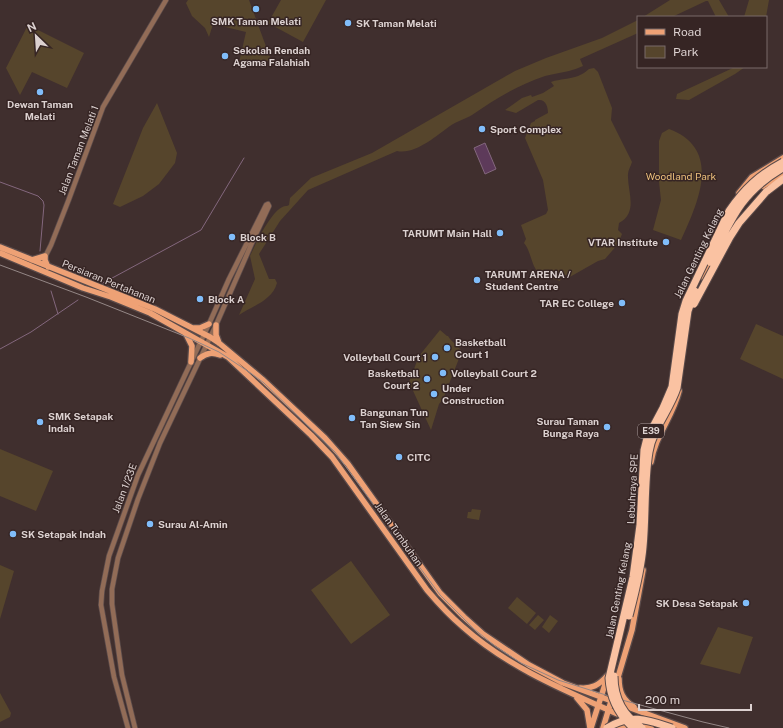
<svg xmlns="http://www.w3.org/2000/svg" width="783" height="728" font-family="'Public Sans',sans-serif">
<rect width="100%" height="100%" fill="#402f2e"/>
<path fill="#56452c" d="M188 0H249L271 60 238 67 246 32 213 24 209 37 205 28 192 16 186 3Z
M281 0H326L303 42 268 23Z
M670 0H719L729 17H716L708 1H706L672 17H643Z
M749 0H769L766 17H744Z
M638 20V33L580 59 583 66C578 68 573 70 569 71 561 73 552 74 545 76 518 85 495 99 472 115 465 119 457 121 450 126 436 136 415 155 397 151L308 190 280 221 259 254 269 279H275L277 283C272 301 252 306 239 315L255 279 250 256C255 245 274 204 287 206L289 205 290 198 311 178 372 153 515 71 546 58 602 38Z
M28 25 84 53 67 88 32 72 20 95 6 68Z
M735 67H745L735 74 689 100 676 99 677 94Z
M594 68 598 72 612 108 611 120 632 162C631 166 628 170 628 174 627 191 639 212 619 223L618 230 622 234 618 244 605 259 598 261 568 278 566 275 561 277 560 281C555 279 547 278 542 275 531 270 532 252 524 243L526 239 521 225 546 214 548 210 543 180 525 138 531 123 535 121V120L548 113C548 107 546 99 538 100L516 113 505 110 522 98 531 95 532 97 543 93 554 86 551 82C556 80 560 80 565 79 574 78 583 75 589 69Z
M157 103 177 153 175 163 159 184 143 196 120 207 113 204 143 128Z
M669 129C723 149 698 203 681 240L653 230 661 200 659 182V141L662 133Z
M756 324 783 336V379L740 359Z
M440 330 447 336H448L450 339 462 351 443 399 439 404 431 430 409 382 419 356Z
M0 449 53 471 36 511 0 496Z
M472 509 481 510 479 520 467 518 468 512H471Z
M351 561 390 615 351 644 311 590Z
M0 565 14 571 0 619Z
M517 597 536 613 527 624 508 608Z
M538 615 544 620 535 630 529 625Z
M550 615 558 621 549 633 542 627Z
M718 627 753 637 740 674 700 664Z
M0 693 11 713 10 717 0 722Z"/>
<path fill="#5d3a5a" stroke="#83677d" d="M485 143 496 169 485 174 474 148Z"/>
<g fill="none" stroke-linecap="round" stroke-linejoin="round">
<path stroke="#83677d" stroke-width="1" d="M0 182 38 196 43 201 44 205 40 251
M103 283 201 230 244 158
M51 291 58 314
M0 349 31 332 78 300"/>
<defs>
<path id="minor" d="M44 259 51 245 69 199 103 107 166 0
M128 728 114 677 101 605 102 591 109 556 138 475 209 324 229 279 266 205 268 204 269 206 255 236 216 325 160 443 138 499 118 558 112 589V604L122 675 135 728"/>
<path id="major" d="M763 186 783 174
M739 193 752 177 783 158
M0 247 155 309 210 337 219 343 262 379 325 438 348 464 440 593 464 617 483 634 529 665 563 683 685 728
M0 253 83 288 111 297 150 313 228 357 311 435 332 457 427 590C438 603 450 616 463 627 509 668 566 691 622 716
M32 260 45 256V260L48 267
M704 278 714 259
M216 325V335L219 343
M194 328H200L209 324
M186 334 192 346 191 362
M200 358C207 353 212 352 220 355
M651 462C655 436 673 416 679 391
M619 679C619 692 623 700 634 707
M616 684 632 630 643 570
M580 688C592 689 599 685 607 676
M577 698 587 710 590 728
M637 722 651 728
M613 725 634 728
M591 728 608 675
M603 728 612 698"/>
<path id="highway" d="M766 192 783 179"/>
</defs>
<use href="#minor" stroke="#5c4c4b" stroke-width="6"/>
<use href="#major" stroke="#5c4c4b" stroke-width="8"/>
<use href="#highway" stroke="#5c4c4b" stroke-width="9"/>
<use href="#minor" stroke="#926c57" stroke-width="4.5"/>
<use href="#major" stroke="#eea175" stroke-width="5.5"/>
<use href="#highway" stroke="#fac2a2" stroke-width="7"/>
<path stroke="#948786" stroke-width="1" d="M0 265 86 297 189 338 219 352 252 374 264 383 335 452 440 595 474 629 495 646 521 663 558 680 622 700 703 722 729 728"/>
<defs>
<path id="highway-bridge" d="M710 262C731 220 740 193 783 168
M694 304 730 237 739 223 766 192
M629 616C635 593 641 571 643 547 646 516 644 483 649 452 653 428 670 410 677 388L688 311 695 291
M614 676C614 698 624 716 642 728
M607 728C631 713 648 720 672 728
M633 728C618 714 610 698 609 678L633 577 640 525 644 450 647 438 663 408 672 387 682 314 686 301 729 211C744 189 759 175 783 162"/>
</defs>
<use href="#highway-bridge" stroke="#5c4c4b" stroke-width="9" stroke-linecap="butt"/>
<use href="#highway-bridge" stroke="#fac2a2" stroke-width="7"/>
</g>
<g fill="#80bdfa" stroke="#362524" stroke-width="1.5">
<circle cx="256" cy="9" r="4"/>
<circle cx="348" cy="23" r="4"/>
<circle cx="225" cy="56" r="4"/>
<circle cx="40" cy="92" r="4"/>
<circle cx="482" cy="129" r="4"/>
<circle cx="500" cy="233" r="4"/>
<circle cx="232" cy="237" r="4"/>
<circle cx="666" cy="242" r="4"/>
<circle cx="477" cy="280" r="4"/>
<circle cx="200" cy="299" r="4"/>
<circle cx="622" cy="303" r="4"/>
<circle cx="447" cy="348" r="4"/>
<circle cx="435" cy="357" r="4"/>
<circle cx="443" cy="373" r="4"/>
<circle cx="427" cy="379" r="4"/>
<circle cx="434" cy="394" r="4"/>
<circle cx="352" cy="418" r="4"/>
<circle cx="40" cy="422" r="4"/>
<circle cx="607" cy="427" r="4"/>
<circle cx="399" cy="457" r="4"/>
<circle cx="150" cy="524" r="4"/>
<circle cx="13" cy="534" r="4"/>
<circle cx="746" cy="603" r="4"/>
</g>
<g text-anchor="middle" stroke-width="3" stroke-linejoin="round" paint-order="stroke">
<rect fill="#362524" stroke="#aa9d9c" stroke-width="1" x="638" y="424" width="26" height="14" rx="3"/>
<g font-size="9" font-weight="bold" fill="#dcd1d0">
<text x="651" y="434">E39</text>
</g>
<g font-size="10" font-weight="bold" fill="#dcd1d0" stroke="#362524" text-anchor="start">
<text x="256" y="25" text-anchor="middle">SMK Taman Melati</text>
<text x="356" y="27">SK Taman Melati</text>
<text x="233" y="54">Sekolah Rendah<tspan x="233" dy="12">Agama Falahiah</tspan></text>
<text x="40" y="108" text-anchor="middle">Dewan Taman<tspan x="40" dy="12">Melati</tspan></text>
<text x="490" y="133">Sport Complex</text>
<text x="492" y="237" text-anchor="end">TARUMT Main Hall</text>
<text x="240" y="241">Block B</text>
<text x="658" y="246" text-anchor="end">VTAR Institute</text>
<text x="485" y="278">TARUMT ARENA /<tspan x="485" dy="12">Student Centre</tspan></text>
<text x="208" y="303">Block A</text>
<text x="614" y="307" text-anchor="end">TAR EC College</text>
<text x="455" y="346">Basketball<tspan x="455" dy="12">Court 1</tspan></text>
<text x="427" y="361" text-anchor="end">Volleyball Court 1</text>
<text x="419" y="377" text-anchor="end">Basketball<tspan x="419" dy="12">Court 2</tspan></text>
<text x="451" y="377">Volleyball Court 2</text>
<text x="442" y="392">Under<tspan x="442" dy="12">Construction</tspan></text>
<text x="360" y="416">Bangunan Tun<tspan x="360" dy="12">Tan Siew Sin</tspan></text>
<text x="48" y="420">SMK Setapak<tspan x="48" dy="12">Indah</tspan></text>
<text x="599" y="425" text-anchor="end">Surau Taman<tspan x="599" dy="12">Bunga Raya</tspan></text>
<text x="407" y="461">CITC</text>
<text x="158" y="528">Surau Al-Amin</text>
<text x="21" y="538">SK Setapak Indah</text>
<text x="738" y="607" text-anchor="end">SK Desa Setapak</text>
</g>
<g font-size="10" fill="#dcd1d0" stroke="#362524">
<text transform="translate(78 150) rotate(-69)" y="4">Jalan Taman Melati 1</text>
<text transform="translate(698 253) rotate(-64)" y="4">Jalan Genting Kelang</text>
<text transform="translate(109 281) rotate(22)" y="4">Persiaran Pertahanan</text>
<text transform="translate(124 488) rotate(-69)" y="4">Jalan 1/23E</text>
<text transform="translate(632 489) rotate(-87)" y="4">Lebuhraya SPE</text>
<text transform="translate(399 534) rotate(55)" y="4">Jalan Tumbuhan</text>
<text transform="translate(618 590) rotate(-79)" y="4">Jalan Genting Kelang</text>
</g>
<g font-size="10" fill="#ebbf7b" stroke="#362524">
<text x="681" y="180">Woodland Park</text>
</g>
</g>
<rect x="637" y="16" width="130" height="52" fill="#362524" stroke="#786a69"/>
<rect x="645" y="29" width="20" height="6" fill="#eea175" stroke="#786a69"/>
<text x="673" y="36" font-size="12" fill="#dcd1d0">Road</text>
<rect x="645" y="46" width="20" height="12" fill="#56452c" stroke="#786a69"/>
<text x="673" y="56" font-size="12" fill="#dcd1d0">Park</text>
<g transform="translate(36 36) rotate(335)" stroke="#362524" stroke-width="3" paint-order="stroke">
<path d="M0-3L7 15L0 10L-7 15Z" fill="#dcd1d0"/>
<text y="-6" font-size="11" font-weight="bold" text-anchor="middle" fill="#dcd1d0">N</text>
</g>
<path d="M639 704v6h112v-6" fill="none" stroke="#dcd1d0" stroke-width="2"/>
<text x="645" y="704" font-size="12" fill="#dcd1d0" stroke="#362524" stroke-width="3" paint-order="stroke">200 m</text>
</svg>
